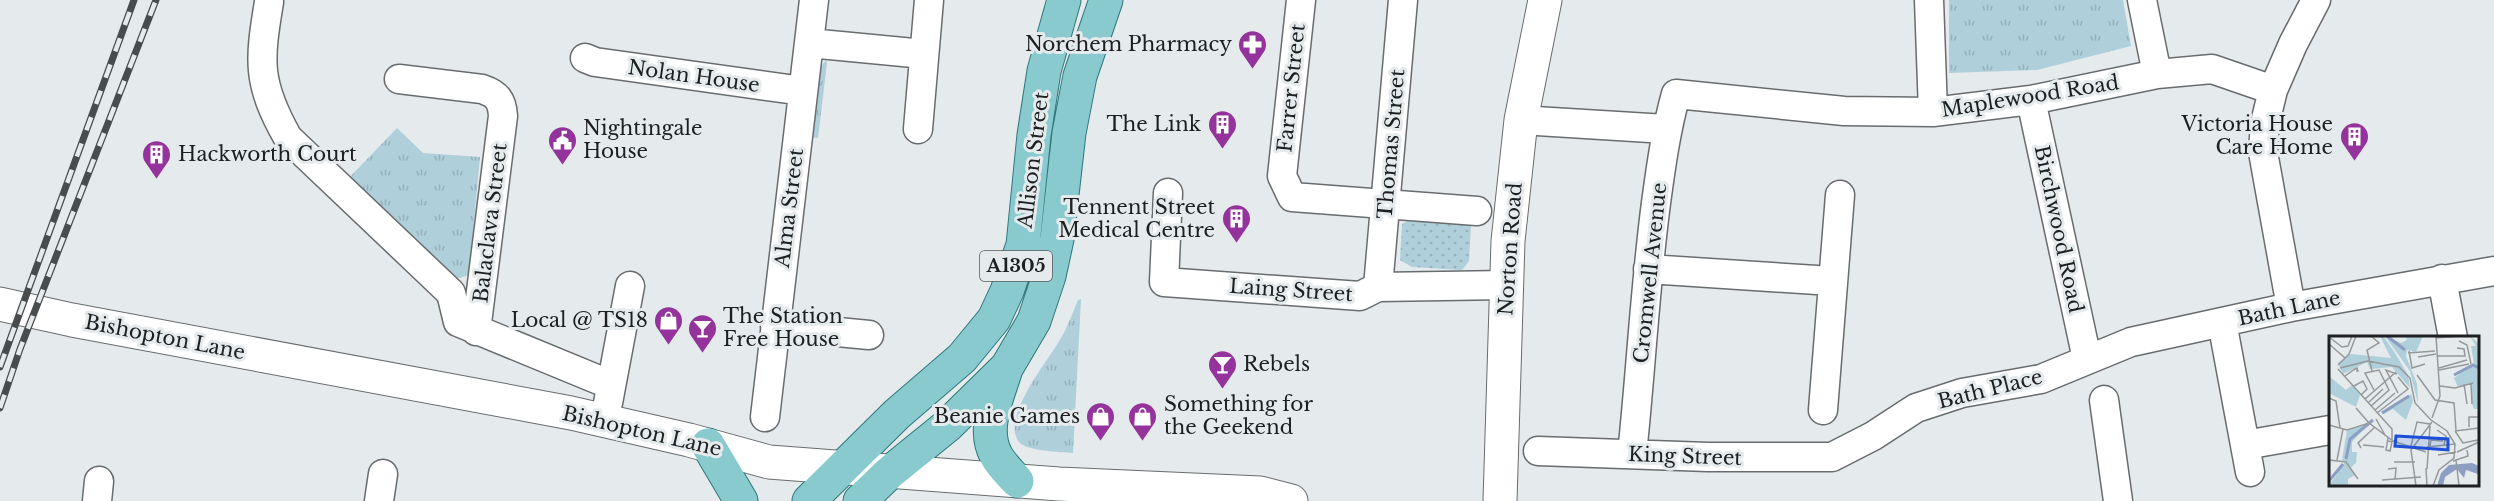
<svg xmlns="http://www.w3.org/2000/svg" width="2494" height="501" font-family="'Libre Baskerville',serif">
<defs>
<pattern id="grass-tufts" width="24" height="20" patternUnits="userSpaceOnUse" patternTransform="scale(1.5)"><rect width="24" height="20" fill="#afcfda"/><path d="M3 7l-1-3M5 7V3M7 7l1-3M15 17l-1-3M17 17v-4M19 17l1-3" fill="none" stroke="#96b1bb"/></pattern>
<pattern id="garden-dots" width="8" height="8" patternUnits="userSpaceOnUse" patternTransform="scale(1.5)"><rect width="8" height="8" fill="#afcfda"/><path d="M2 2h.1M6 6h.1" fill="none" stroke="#96b1bb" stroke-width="1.8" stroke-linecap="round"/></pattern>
</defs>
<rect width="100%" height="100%" fill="#e5eaec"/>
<path fill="url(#grass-tufts)" d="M1949 0H2123L2131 46 2037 70 1949 73Z
M826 60 827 63 818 138 809 137 819 69Z
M397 128 423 153 480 157 469 275 453 280 345 182Z
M1081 299 1073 453C1061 452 1026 451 1019 442 1000 417 1049 360 1061 338 1068 326 1073 312 1078 300Z"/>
<path fill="url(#garden-dots)" d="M1407 221 1471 225 1469 261 1462 270 1412 267 1400 260 1402 224Z"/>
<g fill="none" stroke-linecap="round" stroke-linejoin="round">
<defs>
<path id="minor" d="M1301 0 1282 176 1292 197 1477 211
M1929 0 1933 112
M2142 0 2157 74
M269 2C259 62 257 83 288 138L451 293 458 322 611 385
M809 43 924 54
M585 58 595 62 803 91
M399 79 482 89C497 94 502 100 503 116L476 331
M2031 100 2087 359
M1521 120 1666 129
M918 129 929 0
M1168 193 1164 282 1360 296 1378 287 1506 285
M1648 269 1832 281
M2442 279 2453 338
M1378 287 1403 0
M2291 307 2263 152 2265 123 2273 90 2293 44 2316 0
M2222 322 2250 472
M775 326 869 335
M2104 400 2118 501
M608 403 630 286
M1823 410 1840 195
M765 417 814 0
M2245 445 2330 430
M1538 451 1708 457H1832L1873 436 1916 408 1962 393 2041 379 2131 342 2291 307 2494 271
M1632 454C1641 370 1645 286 1656 203 1661 166 1666 130 1676 94L1844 111 1933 112 2031 100 2157 74 2212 69 2273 90
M97 501 99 481
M379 501 383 474"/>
<path id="tertiary" d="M0 304 72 320 571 413 689 440 769 462 1059 484 1260 493 1291 501
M1500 501 1508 241 1521 120 1545 0"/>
<path id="primary" d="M1005 372C997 398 982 429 996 455 1001 465 1010 473 1017 481
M708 445 741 501
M809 501 897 414 962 358 994 319 1007 291 1023 245 1034 135 1044 71 1064 0
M860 501 889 473 947 426 1007 367 1034 321 1049 276 1057 239 1069 133 1080 76 1106 0"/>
</defs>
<use href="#minor" stroke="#686c6e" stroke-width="31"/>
<use href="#tertiary" stroke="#686c6e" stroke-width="35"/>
<use href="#primary" stroke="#2f777c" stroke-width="35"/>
<use href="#minor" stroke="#fff" stroke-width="28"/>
<use href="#tertiary" stroke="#fff" stroke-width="33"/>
<use href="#primary" stroke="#88cace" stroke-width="33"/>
<defs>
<path id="rail" d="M0 367 134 0
M0 408 20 349 156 0"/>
</defs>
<use href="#rail" stroke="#494c4d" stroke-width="7"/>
<use href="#rail" stroke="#e5eaec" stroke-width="4.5" stroke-dasharray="14" stroke-linecap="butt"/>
</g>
<defs>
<symbol id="pharmacy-pin" viewBox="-11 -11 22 30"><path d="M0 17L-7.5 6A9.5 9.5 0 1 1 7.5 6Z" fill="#94339b" stroke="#e5eaec"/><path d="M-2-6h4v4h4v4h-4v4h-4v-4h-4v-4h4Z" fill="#fff"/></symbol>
<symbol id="building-pin" viewBox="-11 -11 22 30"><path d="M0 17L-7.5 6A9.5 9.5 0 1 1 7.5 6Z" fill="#94339b" stroke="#e5eaec"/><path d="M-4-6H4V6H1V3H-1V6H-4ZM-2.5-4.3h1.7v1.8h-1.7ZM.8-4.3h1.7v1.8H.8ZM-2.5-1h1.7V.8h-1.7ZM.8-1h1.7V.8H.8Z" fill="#fff"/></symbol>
<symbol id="civic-pin" viewBox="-11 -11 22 30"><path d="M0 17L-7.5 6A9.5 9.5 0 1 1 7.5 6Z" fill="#94339b" stroke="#e5eaec"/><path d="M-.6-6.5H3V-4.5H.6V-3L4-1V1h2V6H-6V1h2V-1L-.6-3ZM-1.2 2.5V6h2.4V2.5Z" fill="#fff"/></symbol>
<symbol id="shop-pin" viewBox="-11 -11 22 30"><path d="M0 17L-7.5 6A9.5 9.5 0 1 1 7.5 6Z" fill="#94339b" stroke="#e5eaec"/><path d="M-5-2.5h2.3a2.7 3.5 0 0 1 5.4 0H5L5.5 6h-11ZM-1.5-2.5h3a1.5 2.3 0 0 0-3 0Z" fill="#fff"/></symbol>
<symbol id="bar-pin" viewBox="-11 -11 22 30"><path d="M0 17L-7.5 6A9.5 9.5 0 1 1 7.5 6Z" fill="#94339b" stroke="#e5eaec"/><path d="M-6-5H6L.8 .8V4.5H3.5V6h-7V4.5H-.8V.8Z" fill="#fff"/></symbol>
</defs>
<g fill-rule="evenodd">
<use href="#pharmacy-pin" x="1236" y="28" width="33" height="45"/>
<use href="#building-pin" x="1206" y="108" width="33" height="45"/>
<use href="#building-pin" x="2338" y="120" width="33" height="45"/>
<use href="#civic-pin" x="546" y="124" width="33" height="45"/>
<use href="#building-pin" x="140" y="138" width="33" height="45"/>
<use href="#building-pin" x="1220" y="202" width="33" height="45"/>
<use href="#shop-pin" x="652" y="304" width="33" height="45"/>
<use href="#bar-pin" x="686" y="312" width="33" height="45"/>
<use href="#bar-pin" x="1206" y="348" width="33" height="45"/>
<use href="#shop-pin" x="1084" y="400" width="33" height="45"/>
<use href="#shop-pin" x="1126" y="400" width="33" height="45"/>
</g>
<g text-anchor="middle" stroke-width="6" stroke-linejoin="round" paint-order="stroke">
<rect fill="#e5eaec" stroke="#595c5d" stroke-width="1.5" x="980" y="251" width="72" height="30" rx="4.5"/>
<g font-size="18" font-weight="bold" fill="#1d1f20">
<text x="1016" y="272">A1305</text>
</g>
<g font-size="20" fill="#1d1f20" stroke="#e5eaec" text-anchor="end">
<text x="1232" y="51">Norchem Pharmacy</text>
<text x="1201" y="131">The Link</text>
<text x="2333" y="131">Victoria House<tspan x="2333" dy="23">Care Home</tspan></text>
<text x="583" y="135" text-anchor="start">Nightingale<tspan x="583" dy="23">House</tspan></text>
<text x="178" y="161" text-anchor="start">Hackworth Court</text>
<text x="1215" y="214">Tennent Street<tspan x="1215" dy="23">Medical Centre</tspan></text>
<text x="723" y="323" text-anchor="start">The Station<tspan x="723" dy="23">Free House</tspan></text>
<text x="648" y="327">Local @ TS18</text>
<text x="1243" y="371" text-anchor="start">Rebels</text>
<text x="1164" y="411" text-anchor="start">Something for<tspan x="1164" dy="23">the Geekend</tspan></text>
<text x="1080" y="423">Beanie Games</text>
</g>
<g font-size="20" fill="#1d1f20" stroke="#e5eaec">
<text transform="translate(694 76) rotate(8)" y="7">Nolan House</text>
<text transform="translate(1291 88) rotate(-84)" y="7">Farrer Street</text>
<text transform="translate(2030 96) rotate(-9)" y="7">Maplewood Road</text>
<text transform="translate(1391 144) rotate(-85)" y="7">Thomas Street</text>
<text transform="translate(1033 160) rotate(-83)" y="7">Allison Street</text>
<text transform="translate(789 208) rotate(-83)" y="7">Alma Street</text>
<text transform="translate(490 223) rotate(-83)" y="7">Balaclava Street</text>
<text transform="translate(2059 229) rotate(78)" y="7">Birchwood Road</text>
<text transform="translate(1510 249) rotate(-86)" y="7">Norton Road</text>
<text transform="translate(1650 273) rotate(-84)" y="7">Cromwell Avenue</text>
<text transform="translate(1291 290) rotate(4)" y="7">Laing Street</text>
<text transform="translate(2289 308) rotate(-12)" y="7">Bath Lane</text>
<text transform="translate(165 337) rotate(11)" y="7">Bishopton Lane</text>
<text transform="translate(1990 389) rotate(-14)" y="7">Bath Place</text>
<text transform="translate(642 431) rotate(13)" y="7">Bishopton Lane</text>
<text transform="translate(1685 456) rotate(2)" y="7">King Street</text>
</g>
</g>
<g transform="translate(2329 336)">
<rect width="150" height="150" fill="#e5eaec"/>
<path d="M51 0H54L66 17 79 39 81 52 63 31 41 33 38 26 14 38 9 27 22 18 62 22ZM56 0 72 7 78 4 76 0H94L87 16 78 14 77 20 88 48 89 68 81 35ZM141 0 150 8V73H145L143 68 142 47 129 51 125 42 145 28 142 10H147ZM82 58 84 65 77 84 64 73 55 78 53 76ZM40 87 23 106V116H28L27 127 22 131 13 124 18 94Z" fill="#afcfda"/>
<path d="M0 40 17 54 23 49 31 59 27 71 0 57ZM16 126 26 139 19 143V150H0Z" fill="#afcfda"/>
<path d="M143 127 150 130 149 146V138L137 134 135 142 128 133 116 141 114 150H108L112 137 120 129Z" fill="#8c9fc2"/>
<path fill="none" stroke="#8c9fc2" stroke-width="3" d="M58 0 76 14M125 39 144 29 150 32M53 77 80 60M17 123 21 103 44 84M0 145 14 128"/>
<path fill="none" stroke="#95999a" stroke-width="1.5" d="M42 0 50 7 38 14 43 35M0 1 13 11 19 10 23 0M106 2 132 0M130 5 138 9 142 28M0 8 16 22M80 15 83 32 96 28M79 17 106 15M108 20H136L135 13 128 12M89 21 107 18M9 29 20 18 27 0M11 32 39 25 70 31 81 42 86 67 102 84M110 32 138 24M9 33 63 93V104M110 34 140 28M68 38 57 34 69 57M88 39 106 64 125 67 127 94M16 40 26 33 28 32 29 35H28V32M142 47 143 68M135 48 138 68M25 50 34 45 38 53 32 59M111 50 126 52 144 47M0 62 7 65 11 92M36 63 67 36M39 67 54 53M42 70 60 54 50 34 36 37 45 54M27 72 40 87M46 74 66 57M48 77 79 53 69 41M103 82 111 60 107 0M47 83 56 99M102 84 118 95 126 108 125 122 110 134 104 150M0 89 18 94 40 87 64 105 97 116M140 91V81H150M108 94 117 100 115 109M126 95 134 107 149 104M126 95 150 92M59 105 63 106 61 115 57 114 59 102M34 109 55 111M82 110 88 86 101 88M101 110 102 104 114 105M98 111 126 108M32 112 29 107 46 91M128 116 150 106M109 119 127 116M0 124 17 126 29 143M8 124 14 93M127 124 130 150M124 125 139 120 138 114M65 126H86M97 132 98 150M59 133 67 132 66 144M98 133 101 90M53 144 92 141M87 150 82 114 103 86"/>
<path fill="#1d4ed8" fill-opacity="0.15" stroke="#1d4ed8" stroke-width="3" d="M67 100 119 103V114L66 110Z"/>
<rect width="150" height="150" fill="none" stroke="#1d1f20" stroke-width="3"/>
</g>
</svg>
